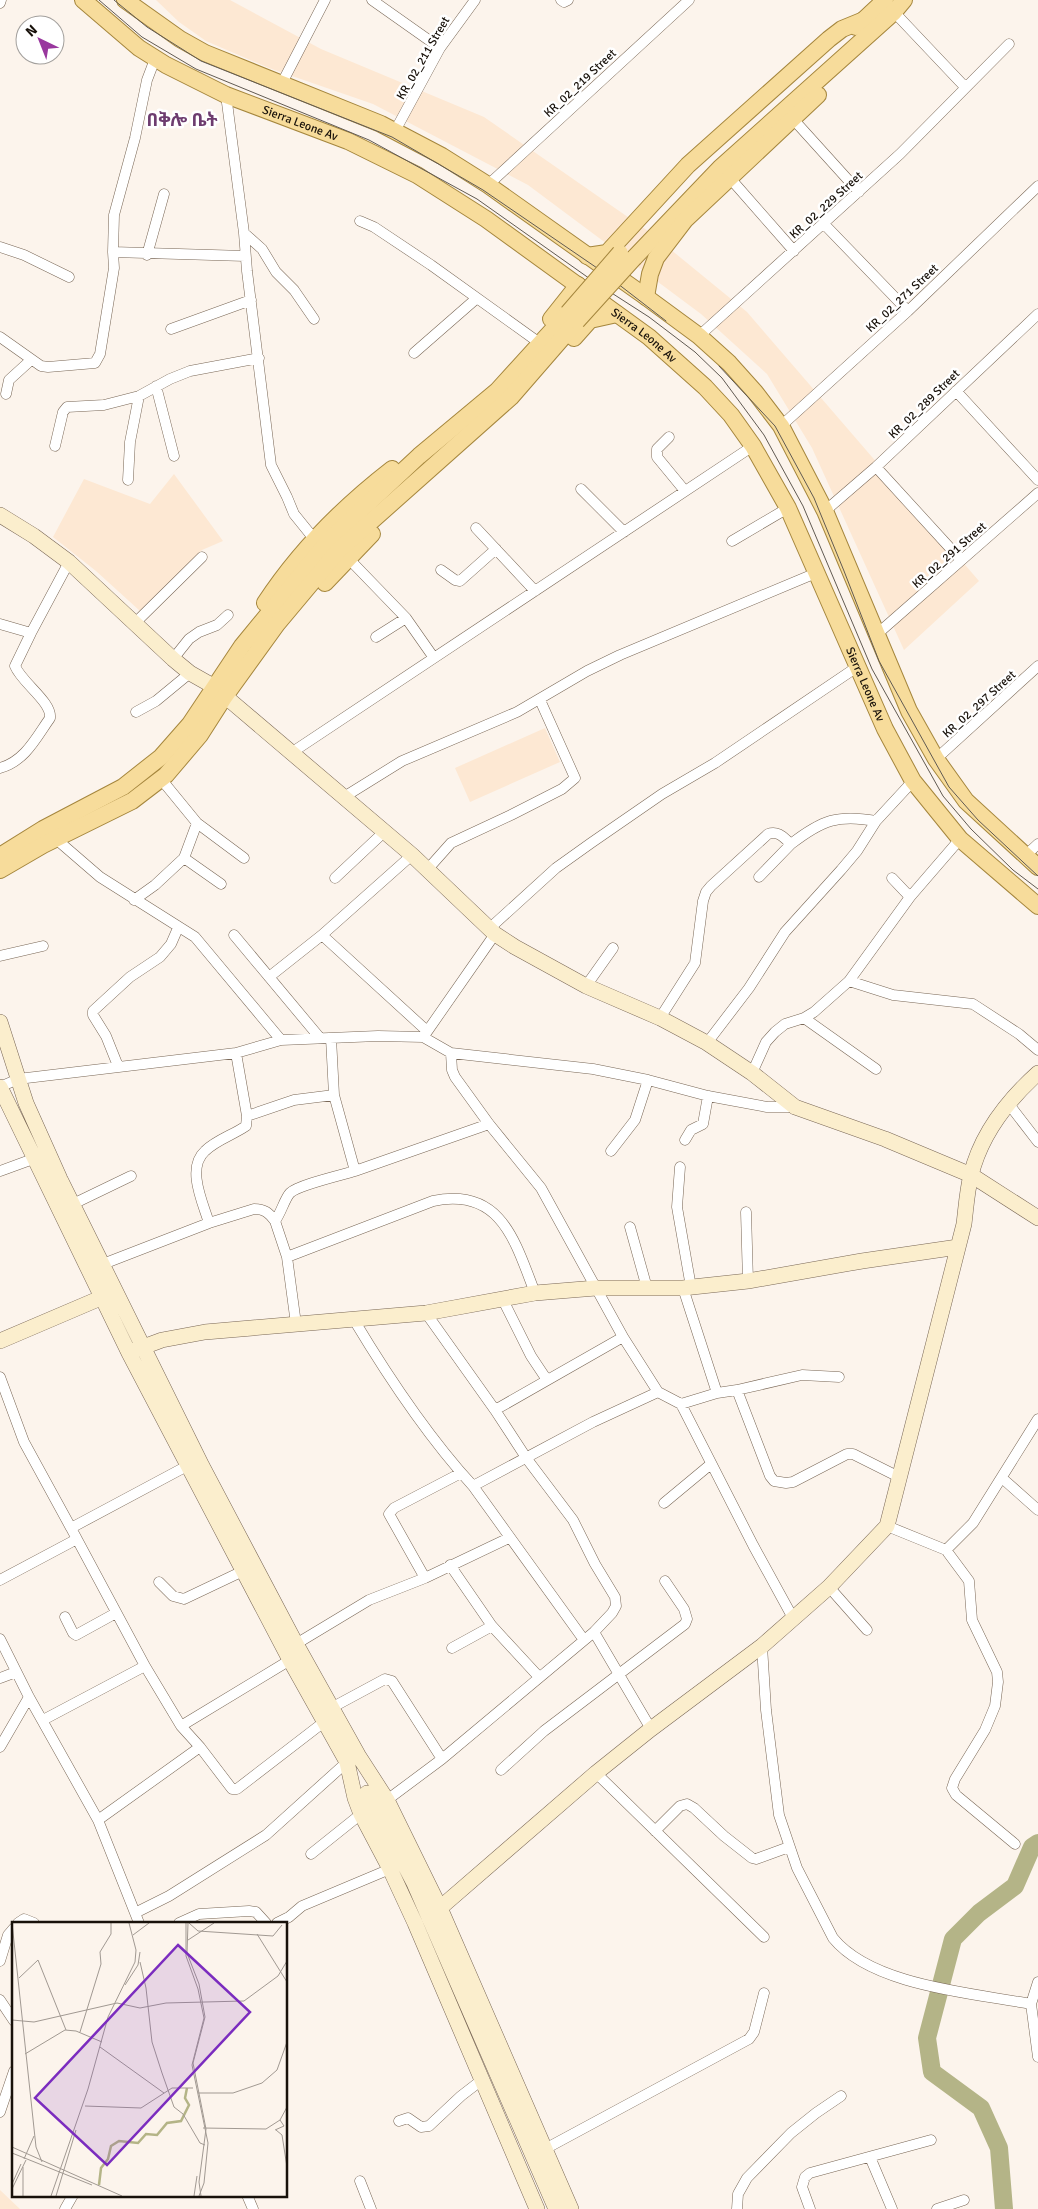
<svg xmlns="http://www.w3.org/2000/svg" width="1038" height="2209" font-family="Signika,'Noto Sans Ethiopic',sans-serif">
<rect width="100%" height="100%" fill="#fcf4ec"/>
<path fill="#fde8d3" d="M156 0H230L321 49 484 117 648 231 747 312 979 581 904 650 812 448 767 374 701 314 528 185 373 104 269 68 206 41 179 22Z
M174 474 223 541 202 550 140 611 96 571 53 537 84 479 150 504Z
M545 728 560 762 470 802 455 768Z
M0 2190 20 2209H0Z"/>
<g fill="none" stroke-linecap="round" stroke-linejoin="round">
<path stroke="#b4b487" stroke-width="18" d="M1004 2209 999 2148 981 2108 932 2072 927 2038 953 1939 979 1913 1015 1886 1032 1847 1038 1843"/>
<defs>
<path id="street" d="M372 0 440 48
M561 0 564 2 568 0
M0 3 1 0
M894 12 965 87
M281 85 325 0
M226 95 244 233 247 271 271 465 287 497 294 514 315 540
M793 119 859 192
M395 131 440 48 475 0
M729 177 794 251
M488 185 689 0
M360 221 374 227 431 265 534 339
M824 224 908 311
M244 233 262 249 276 272 294 290 314 319
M0 247 24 255 69 277
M113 252 114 215 135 138 147 80 155 59
M147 255 164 194
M171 329 251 300
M699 336 900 154 1009 44
M0 337 41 366 48 367 95 363 100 354 114 268 113 252 245 256
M414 353 477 298
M156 386 174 456
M956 391 1038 480
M6 394 9 380 31 360
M781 426 908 311 1038 186
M669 437 657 449V457L685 491
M55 446 63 412 67 407 104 405 139 396 170 379 190 371 259 358
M876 467 961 560
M128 480 130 442 139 396
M581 489 624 532
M825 511 876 467 1038 314
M476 528 535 591
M732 541 788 508
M348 558 406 618 434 658
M441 570 455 580 460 581 496 549
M0 624 31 633 69 562
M134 624 202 557
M876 635 1038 493
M376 637 406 618
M173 659 189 639 199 632 217 625 228 615
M136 712 156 701 190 673
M291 753 753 446
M936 759 1038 666
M0 768C25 761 36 738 50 718 52 702 22 683 15 666L31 633
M161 779 197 823 244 858
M344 797 402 761 517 712 587 671 620 655 816 573
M56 839 100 877 195 937 281 1040
M412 855 322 935 427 1031
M1025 856 1038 844
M184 858 221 884
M427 870 451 843 511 815 562 789 575 778 540 700
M759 877 791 844
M335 878 384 832
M892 878 910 897
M134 900 155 885 184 858 197 823
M490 928 556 868 591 843 662 794 715 763 857 667
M234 935 320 1038
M0 956 43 946
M269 977 322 935
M849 981 893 995 973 1004 1019 1034 1038 1050
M586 986 613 948
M660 1018 695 963 703 901 706 892 711 886 768 834C778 830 784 838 791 844 822 820 838 814 876 821
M804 1018 876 1069
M424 1036 495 934
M707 1043 749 988 785 932 841 870 857 851 876 821 913 781
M236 1053 247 1116
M451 1053 452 1070 455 1077 489 1124 541 1188 623 1337 495 1410
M118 1066 106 1036 93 1015V1011L130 977 160 957 171 944 178 928
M752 1073 766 1042 775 1032 785 1024 804 1018 814 1012 849 981 910 897 960 839
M0 1087 18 1079 236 1053 281 1040 378 1036 423 1037 451 1053 593 1069 648 1080 708 1096 767 1107H795
M334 1095 355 1171 489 1124
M1008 1103 1038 1142
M685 1140 691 1130 703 1124 708 1096
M611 1151 635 1120 648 1080
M680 1167 677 1207 691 1287
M0 1171 33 1159
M73 1204 131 1176
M746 1212 748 1281
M275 1221 287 1257
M209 1223 254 1209C265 1209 269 1213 275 1221 281 1213 285 1198 290 1193 298 1185 342 1175 355 1171
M630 1227 647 1288
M103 1264 209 1223C203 1203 186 1168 205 1151 216 1140 233 1135 246 1126L247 1116 294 1100 334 1095 331 1038
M683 1288 717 1393
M503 1300 531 1356 547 1380
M354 1320C387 1375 429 1438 473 1486L584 1640
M296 1324 287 1257 433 1201C501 1187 515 1241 535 1293
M623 1337 658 1392
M0 1377 24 1442 71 1528
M839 1377 802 1375 737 1390 770 1476 774 1481 786 1483 793 1482 847 1454H853L899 1477
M681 1404 753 1545 793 1618
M1002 1478 1038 1510
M473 1486 593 1422 658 1392 681 1404 717 1393 737 1390
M664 1503 711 1464
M887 1526 946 1550 973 1523 1038 1419
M946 1550 969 1581 972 1620 997 1672 998 1682 995 1706 985 1730 955 1779 952 1788 956 1795 1015 1844
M450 1565 492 1626 539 1677
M425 1578 389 1514 394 1508 461 1473
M0 1580 77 1539
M159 1582 173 1596 184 1599 243 1571
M829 1587 867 1630
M65 1617 73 1633 76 1635 116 1613
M594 1632 651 1729
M0 1639 29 1697 98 1820 139 1923
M296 1644 369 1600 425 1578 509 1538
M762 1646 766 1710 779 1815 797 1868 833 1938C872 1986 973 1993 1031 2004L1038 2057
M452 1648 492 1626
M0 1678 16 1672
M333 1707 385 1679 392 1681 442 1759
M43 1720 145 1666
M181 1726 295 1657
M0 1747 29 1697
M200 1747 232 1789H237L324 1722
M501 1770 544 1731 685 1624 687 1619 684 1609 665 1581
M596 1773 764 1937
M387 1800 442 1759 594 1632 612 1613 616 1606 615 1597 595 1564 573 1520 527 1459 495 1410 426 1313
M98 1820 200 1747 181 1726 145 1666 71 1528 187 1466
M655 1831 680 1806 687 1804 694 1808 724 1836 752 1858 756 1859 789 1847
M311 1854 361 1814
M135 1913 169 1896 266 1835 347 1762
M18 1923 24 1919 34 1923
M179 1923 199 1914 249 1911 256 1912 266 1923
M277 1923 289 1917 302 1906 390 1869
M0 1961 8 1935 14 1928
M0 2000 14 2021
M1031 2004 1038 1982
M0 2112 14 2071
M399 2121 408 2118 421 2127 429 2126 461 2096 483 2079
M545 2149 749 2039 754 2032 764 1993
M870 2157 892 2209
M360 2181 371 2209
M247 2195 253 2209
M65 2209 73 2195
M737 2209 738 2194 747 2178 791 2133 816 2113 841 2096
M810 2209 802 2187 805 2177 810 2173 931 2140
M937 2209 964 2200"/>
<path id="secondary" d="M0 515 34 536 69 562 173 659 190 673 213 686 412 855 495 934 515 947 586 986 660 1018 707 1043 752 1073 795 1107 885 1139 971 1175 1038 1218
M0 1022 26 1103 60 1179 202 1466 296 1644 358 1755 387 1800 440 1908 571 2209
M0 1087 129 1353 290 1660 347 1762 355 1798 361 1814 390 1869 415 1923 537 2209
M0 1341 110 1294
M135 1350 162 1340 205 1332 426 1313 535 1293 596 1288H683L748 1281 862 1261 958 1247
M367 1793 414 1883 556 2209
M440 1908 596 1773 651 1729 762 1646 829 1587 887 1526 964 1224C966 1208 967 1191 971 1175 981 1134 1008 1100 1038 1073"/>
<g id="primary">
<path id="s1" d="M83 0 139 48 166 65 226 95 348 141 417 175 486 219 649 337 705 387 731 415 753 446 788 508 885 729 913 781 960 839 1038 906"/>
<path d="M125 0 180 39 205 53 381 124 442 156 488 185 646 297 699 336 729 363 755 392 781 426 825 511 909 711 936 759 966 801 1038 867"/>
<path d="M856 27 885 0"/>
<path d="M587 256 607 253 688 165 829 39 842 29 864 20"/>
<path d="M634 258 720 168 894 12 904 0"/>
<path d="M646 297 650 274 656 258 685 220 818 95"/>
<path d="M551 319 578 285"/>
<path d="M574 338 590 320 617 314"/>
<path d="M325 583 372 534"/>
<path d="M265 603C299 551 343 507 392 469"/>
<path d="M0 856 43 829 123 787 161 757 190 724 242 646 329 540 419 456 497 391 568 313"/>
<path d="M0 870 43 845 132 801 166 775 200 735 225 696 277 624 339 550 511 397 577 321"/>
</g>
</defs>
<use href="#street" stroke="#796756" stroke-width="11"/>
<use href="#secondary" stroke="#796756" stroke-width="16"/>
<use href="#primary" stroke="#a5863d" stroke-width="18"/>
<use href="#street" stroke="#fff" stroke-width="10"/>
<use href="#secondary" stroke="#fbeecd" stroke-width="15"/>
<use href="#primary" stroke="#f7dc9b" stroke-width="16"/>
<path stroke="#615a52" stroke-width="1" d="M99 0 142 37 196 69 369 140 477 199 593 281 649 317 695 352 722 378 764 435 803 506 872 669 943 796 971 829 1013 870 1038 889
M114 0 147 27 201 61 392 137 483 190 600 270 666 321
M719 366 775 426 814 498 844 571 879 661 949 787 978 820 1038 876"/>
<defs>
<path id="primary-bridge" d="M568 313 620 253
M577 321 634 258"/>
</defs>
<use href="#primary-bridge" stroke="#a5863d" stroke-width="18" stroke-linecap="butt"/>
<use href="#primary-bridge" stroke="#f7dc9b" stroke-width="16"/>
</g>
<g text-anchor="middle" stroke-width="5" stroke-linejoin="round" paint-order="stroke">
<g font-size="12" fill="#18110a" stroke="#fff">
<text transform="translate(423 58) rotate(-60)" y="4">KR_02_211 Street</text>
<text transform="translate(580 83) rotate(-43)" y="4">KR_02_219 Street</text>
<text dy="4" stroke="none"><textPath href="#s1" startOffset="252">Sierra Leone Av</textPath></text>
<text transform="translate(826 205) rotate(-42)" y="4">KR_02_229 Street</text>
<text transform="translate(902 298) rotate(-43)" y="4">KR_02_271 Street</text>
<text dy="4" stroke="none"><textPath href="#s1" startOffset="658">Sierra Leone Av</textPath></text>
<text transform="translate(924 404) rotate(-44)" y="4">KR_02_289 Street</text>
<text transform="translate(949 555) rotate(-41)" y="4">KR_02_291 Street</text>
<text dy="4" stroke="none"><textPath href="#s1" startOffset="1078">Sierra Leone Av</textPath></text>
<text transform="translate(979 704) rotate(-42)" y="4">KR_02_297 Street</text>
</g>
<g font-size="18" font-weight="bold" fill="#6d3c6f" stroke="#fff">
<text x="182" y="126">በቅሎ ቤት</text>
</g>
</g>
<g transform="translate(12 1922)">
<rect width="275" height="275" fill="#fcf4ec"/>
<path fill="none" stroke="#b4b487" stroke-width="2.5" d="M87 263 89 246 96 237 99 224 107 219 126 221 134 212 145 213 155 201 169 199 177 183 173 176 175 166"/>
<path fill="none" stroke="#a19992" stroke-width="1" d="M0 1 24 225 30 240M174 1V34L186 67 192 96 180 143 196 221 192 261 187 274M176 1 175 31 187 62 193 95 181 141 194 207 187 260 189 274M177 1 186 9 261 14 270 3M245 12 275 60M121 13 137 1M176 18 202 1M128 40 134 66 140 120 150 151 162 185 171 192 188 221 193 223M7 56 26 38 54 108M113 63 126 43 128 30M0 98 22 100 105 81 128 86 154 81 232 79 266 54 275 39M68 110 89 42 88 30 99 12V1M88 125 152 171M13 132 53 108 64 109 90 120M186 171H221L250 161 265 148 275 120M73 184 129 186 160 166H181M191 206 254 207 268 198 275 185M263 208 272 204 268 198M264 208 270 213 275 245M0 225 110 274M0 231 80 263M12 237 22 214M11 245V274M0 262 9 242M0 267 14 238M39 274 76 167 96 95 123 40 124 28 117 1M44 274 64 208M182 274 185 254"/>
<path fill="#7b2cbf" fill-opacity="0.15" stroke="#7b2cbf" stroke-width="2.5" d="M166 23 238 90 95 243 23 176Z"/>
<rect width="275" height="275" fill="none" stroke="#18110a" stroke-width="2.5"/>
</g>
<g transform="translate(40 40) rotate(317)"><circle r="24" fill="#ffffff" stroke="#a3a09d"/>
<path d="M0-4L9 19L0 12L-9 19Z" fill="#99379e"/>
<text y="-8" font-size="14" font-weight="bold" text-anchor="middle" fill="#18110a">N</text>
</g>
</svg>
